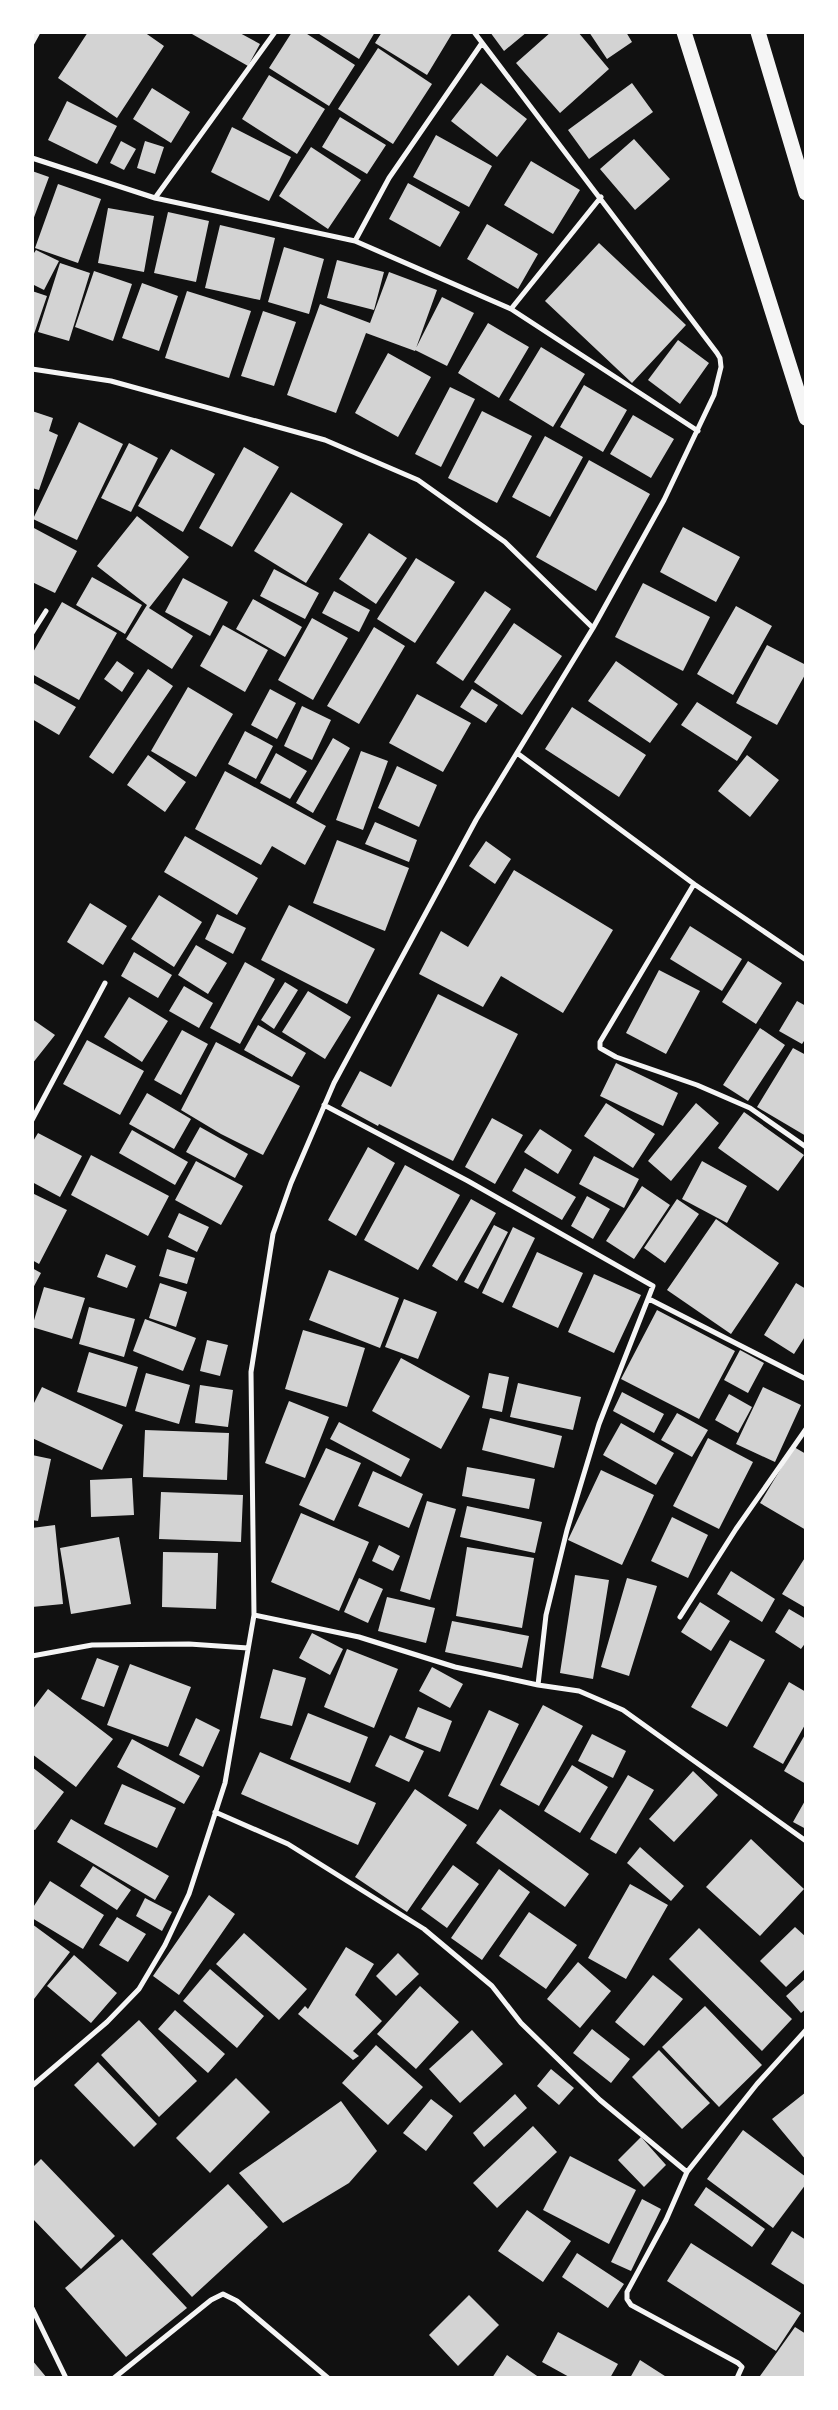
<svg xmlns="http://www.w3.org/2000/svg" width="838" height="2410" font-family="'Asap Condensed',sans-serif">
<rect width="100%" height="100%" fill="#111"/>
<path fill="#d3d3d3" d="M88 32H144L164 46 117 118 58 78Z
M193 32H238L260 44 248 66 192 34Z
M292 32H304L355 65 329 106 269 68Z
M316 32H375L359 59Z
M382 32H453L427 75 375 43Z
M490 32H527L504 51Z
M551 32H578L609 69 560 113 516 63Z
M589 32H626L632 42 607 59Z
M378 48 432 84 393 144 338 109Z
M269 75 325 109 297 154 242 119Z
M481 83 527 119 497 157 451 121Z
M632 83 653 112 589 159 568 130Z
M152 88 190 112 171 143 133 119Z
M67 101 117 126 97 164 48 140Z
M340 117 386 145 367 174 322 147Z
M232 127 291 157 269 201 211 172Z
M436 135 492 166 469 207 413 177Z
M634 139 670 179 635 210 600 169Z
M121 141 136 149 124 170 110 163Z
M145 141 164 147 155 174 137 168Z
M311 147 361 180 328 229 279 196Z
M531 161 580 190 553 234 504 205Z
M32 171 49 177 33 220H32Z
M408 183 460 212 440 247 389 219Z
M58 184 101 199 78 263 35 248Z
M108 208 154 216 144 272 98 263Z
M168 212 209 221 196 282 154 273Z
M487 224 538 254 518 289 467 259Z
M220 225 275 238 260 300 205 288Z
M599 243 686 325 632 383 545 301Z
M284 247 324 259 309 314 268 302Z
M36 250 59 261 44 290 32 284V256Z
M337 260 384 272 374 310 327 298Z
M60 263 90 273 69 341 38 332Z
M94 271 132 284 113 341 75 327Z
M389 272 437 290 415 351 366 333 336 413 287 395 320 304 370 323Z
M142 283 178 296 159 351 122 338Z
M32 291 47 296 33 337H32Z
M187 291 251 311 229 378 165 358Z
M442 297 474 313 447 366 415 350Z
M263 311 296 322 274 386 241 376Z
M488 323 529 347 499 398 458 373Z
M678 340 709 363 680 404 648 380Z
M541 347 585 374 553 427 509 400Z
M388 353 431 377 398 437 355 413Z
M584 385 627 410 603 452 560 427Z
M450 387 475 399 441 467 415 454Z
M32 411 53 418 49 431 58 435 39 490 32 488Z
M482 411 532 436 497 503 448 478Z
M633 415 674 439 651 478 610 454Z
M79 422 123 444 77 540 33 519Z
M545 436 583 457 550 517 512 497Z
M129 443 158 458 131 512 101 498Z
M244 447 279 467 232 547 199 528Z
M171 449 215 474 183 532 138 506Z
M589 460 650 494 596 591 536 557Z
M291 492 343 524 306 583 254 551Z
M137 516 189 557 149 608 193 636 172 669 126 639 147 605 97 566Z
M32 527 77 551 55 593 32 582Z
M683 527 740 557 716 602 660 572Z
M369 533 407 558 376 604 339 579Z
M416 558 455 582 415 643 377 619Z
M274 569 319 593 305 619 260 596Z
M92 577 142 605 125 634 76 605Z
M183 578 228 602 210 636 165 612Z
M643 583 710 617 683 671 615 637Z
M334 591 370 610 359 632 322 613Z
M485 591 511 609 463 681 436 663Z
M253 599 302 627 285 657 236 629Z
M62 602 117 633 79 700 32 674V654Z
M736 606 772 626 733 695 697 674Z
M312 618 348 638 313 700 278 680Z
M514 623 562 656 522 715 474 682Z
M223 625 268 650 245 692 200 666Z
M374 627 405 646 359 724 327 706Z
M767 645 806 665V673L777 725 736 703Z
M117 661 134 673 122 692 104 679Z
M616 661 678 704 650 743 588 701Z
M148 669 173 686 113 774 89 757Z
M32 682 76 707 59 735 32 719Z
M188 687 233 714 196 777 151 751Z
M270 689 296 703 277 739 251 725Z
M472 689 498 705 486 723 460 707Z
M417 694 471 723 443 772 389 743Z
M697 702 752 737 737 761 681 725Z
M302 706 331 720 312 760 284 746Z
M572 707 646 755 619 797 545 749Z
M245 731 273 746 256 779 228 764Z
M333 738 350 748 313 813 296 803Z
M361 751 388 761 363 830 336 820Z
M276 753 307 771 290 799 260 783Z
M148 755 186 782 165 812 127 785Z
M747 755 779 780 750 817 718 791Z
M397 766 437 785 419 827 378 808Z
M225 771 326 826 305 865 272 846 261 865 195 829Z
M375 822 417 840 409 862 365 844Z
M185 836 258 878 237 915 164 872Z
M337 840 409 868 385 931 313 903Z
M486 841 511 859 495 884 469 866Z
M514 870 613 930 563 1013 501 976 483 1007 419 974 441 931 468 947Z
M159 895 202 922 174 967 131 939Z
M90 903 127 926 103 965 67 942Z
M289 905 375 949 347 1004 261 960Z
M217 914 246 928 233 954 205 939Z
M690 926 742 959 722 991 670 959Z
M196 945 227 963 208 994 178 975Z
M134 952 172 975 158 998 121 976Z
M748 961 782 983 756 1024 722 1002Z
M245 962 275 979 240 1044 210 1028Z
M659 970 700 991 666 1054 626 1033Z
M285 982 298 990 274 1029 261 1020Z
M184 986 213 1003 199 1028 169 1011Z
M308 991 351 1017 325 1059 282 1032Z
M438 994 518 1034 453 1161 379 1124 378 1126 341 1106 360 1071 391 1087Z
M129 997 168 1021 142 1062 104 1037Z
M797 1001 806 1006V1038L802 1044 779 1031Z
M32 1019 55 1035 32 1064Z
M258 1025 306 1053 292 1077 244 1050Z
M760 1028 785 1045 748 1101 723 1085Z
M182 1030 208 1044 181 1095 154 1080Z
M87 1040 144 1071 120 1115 63 1084Z
M216 1042 300 1086 263 1155 221 1134 181 1110Z
M793 1048 806 1055V1136L757 1107Z
M616 1063 678 1093 663 1126 600 1096Z
M147 1093 191 1119 174 1149 129 1124Z
M606 1103 655 1134 633 1168 584 1136Z
M696 1103 719 1123 671 1181 648 1161Z
M744 1112 804 1155 778 1191 718 1148Z
M492 1118 523 1135 495 1184 465 1167Z
M200 1127 248 1154 235 1178 186 1152Z
M540 1129 572 1150 558 1174 524 1152Z
M132 1130 188 1162 175 1185 119 1153Z
M38 1133 82 1156 60 1197 32 1182V1143Z
M368 1147 395 1163 356 1236 328 1220Z
M91 1155 169 1196 148 1236 71 1195Z
M594 1156 639 1179 624 1208 579 1184Z
M196 1161 243 1186 221 1225 175 1200Z
M702 1161 747 1186 727 1223 682 1199Z
M405 1165 460 1195 418 1270 364 1240Z
M525 1168 576 1197 562 1220 512 1191Z
M642 1186 670 1205 634 1259 606 1241Z
M32 1193 67 1210 39 1264 32 1260Z
M587 1196 610 1209 593 1239 571 1226Z
M471 1199 496 1213 457 1281 432 1266Z
M677 1199 699 1214 665 1263 644 1248Z
M179 1213 209 1227 197 1252 168 1237Z
M716 1219 779 1263 731 1334 667 1290Z
M494 1225 508 1232 478 1289 464 1282Z
M513 1227 535 1238 503 1303 482 1293Z
M167 1249 195 1258 187 1284 159 1276Z
M537 1252 583 1273 558 1328 512 1307Z
M106 1254 136 1266 127 1288 97 1277Z
M32 1268 41 1273 32 1290Z
M329 1270 399 1298 380 1348 309 1320Z
M594 1274 641 1295 614 1353 568 1332Z
M160 1283 187 1292 176 1327 149 1318Z
M796 1283 806 1289V1335L794 1354 764 1335Z
M44 1287 85 1298 72 1339 32 1327Z
M404 1299 437 1312 418 1359 385 1347Z
M89 1307 135 1319 124 1357 79 1344Z
M657 1310 735 1351 699 1419 621 1379Z
M145 1319 196 1338 183 1371 133 1351Z
M303 1330 365 1348 347 1407 285 1389Z
M207 1340 228 1345 220 1376 200 1371Z
M740 1350 764 1363 748 1393 724 1380Z
M89 1352 138 1367 126 1407 77 1392Z
M401 1358 470 1396 441 1449 372 1411Z
M146 1373 190 1385 179 1424 135 1411Z
M489 1373 509 1377 502 1412 482 1408Z
M518 1383 581 1397 573 1430 510 1417Z
M200 1385 233 1390 228 1427 195 1423Z
M42 1387 123 1425 102 1470 32 1438V1407Z
M763 1387 801 1405 775 1462 736 1444Z
M622 1392 664 1414 654 1433 613 1411Z
M729 1394 752 1407 738 1433 715 1420Z
M289 1401 329 1417 305 1478 265 1463Z
M677 1413 708 1430 692 1457 661 1440Z
M490 1418 562 1436 554 1468 482 1450Z
M339 1422 410 1459 401 1477 330 1439Z
M621 1423 674 1453 656 1485 603 1455Z
M145 1430 229 1433 227 1480 143 1477Z
M708 1438 753 1462 719 1529 673 1506Z
M794 1447 806 1454V1530L760 1503Z
M326 1448 361 1463 334 1521 299 1505Z
M32 1455 51 1459 38 1521 32 1520Z
M467 1467 535 1479 529 1509 462 1496Z
M601 1470 654 1495 622 1565 568 1540Z
M373 1471 423 1494 409 1528 358 1506Z
M132 1478 134 1515 91 1517 90 1480Z
M161 1492 243 1495 241 1542 159 1539Z
M427 1501 456 1509 430 1600 400 1591Z
M467 1506 542 1522 535 1553 460 1537Z
M301 1513 369 1542 339 1611 271 1582Z
M672 1517 708 1535 688 1578 651 1561Z
M55 1525 63 1604 32 1607V1528Z
M119 1537 131 1604 71 1614 60 1548Z
M379 1545 400 1556 393 1571 372 1561Z
M467 1547 534 1558 522 1628 456 1616Z
M163 1552 218 1553 216 1609 162 1607Z
M806 1556V1608L782 1594Z
M731 1571 775 1599 762 1622 717 1594Z
M575 1575 609 1580 593 1679 560 1673Z
M359 1578 383 1589 368 1623 344 1612Z
M627 1578 657 1586 629 1676 601 1667Z
M387 1597 435 1608 426 1643 378 1631Z
M700 1602 730 1621 711 1651 681 1632Z
M789 1609 806 1619V1642L801 1649 775 1632Z
M452 1621 529 1636 522 1668 445 1652Z
M312 1633 343 1649 330 1675 299 1658Z
M730 1640 765 1660 727 1727 691 1707Z
M347 1649 398 1669 374 1728 324 1707Z
M97 1658 119 1666 104 1707 81 1699Z
M130 1664 191 1687 168 1747 107 1725Z
M432 1667 463 1684 450 1708 419 1691Z
M273 1669 306 1678 292 1726 260 1718Z
M789 1682 806 1692V1723L783 1764 753 1747Z
M48 1689 113 1739 76 1787 32 1754V1710Z
M543 1705 583 1726 539 1806 500 1785Z
M418 1707 452 1721 440 1752 405 1738Z
M489 1710 519 1724 478 1810 448 1796Z
M308 1713 368 1737 350 1783 290 1759Z
M196 1718 220 1730 203 1767 179 1755Z
M806 1733V1784L784 1771Z
M592 1734 626 1751 613 1778 578 1761Z
M390 1735 424 1751 409 1782 375 1766Z
M132 1739 200 1776 184 1804 117 1767Z
M260 1752 376 1803 358 1845 241 1794Z
M572 1765 608 1787 580 1833 544 1811Z
M32 1767 64 1792 35 1830 32 1829Z
M693 1771 718 1795 674 1842 649 1819Z
M628 1775 654 1790 616 1854 590 1839Z
M122 1784 176 1808 157 1848 104 1824Z
M415 1789 467 1825 407 1912 355 1877Z
M806 1799V1829L793 1822Z
M500 1809 589 1874 565 1907 476 1843Z
M71 1819 169 1876 155 1900 57 1842Z
M751 1839 804 1889 760 1936 706 1887Z
M640 1847 684 1886 671 1901 627 1863Z
M453 1865 479 1884 447 1928 421 1909Z
M93 1866 131 1890 117 1910 80 1886Z
M499 1869 530 1892 482 1960 451 1938Z
M50 1881 104 1915 83 1949 32 1918V1909Z
M630 1884 668 1905 626 1979 588 1958Z
M209 1895 235 1914 179 1995 153 1976Z
M145 1898 172 1912 162 1931 136 1916Z
M529 1912 577 1945 546 1989 499 1956Z
M117 1917 146 1934 128 1962 99 1945Z
M32 1924 70 1952 34 1999 32 1998Z
M795 1927 806 1937V1968L786 1987 760 1961Z
M699 1928 792 2019 762 2051 669 1959Z
M244 1933 307 1989 279 2020 216 1964Z
M346 1947 374 1964 355 1995 382 2021 353 2051 359 2056 353 2060 298 2014 305 2006 308 2009Z
M398 1953 419 1974 396 1996 376 1976Z
M74 1955 117 1993 91 2023 47 1986Z
M578 1962 611 1991 580 2028 547 1999Z
M210 1969 264 2016 237 2048 183 2001Z
M653 1975 683 1999 644 2046 615 2022Z
M806 1978V2009L801 2013 786 1996Z
M420 1986 459 2022 416 2069 377 2034Z
M705 2006 762 2065 719 2107 662 2047Z
M175 2010 225 2054 208 2073 158 2029Z
M139 2020 197 2081 159 2117 101 2055Z
M592 2029 630 2059 611 2083 573 2053Z
M472 2030 503 2064 460 2103 429 2069Z
M376 2045 423 2087 388 2125 342 2083Z
M659 2050 710 2103 682 2129 632 2077Z
M98 2062 157 2124 134 2147 74 2085Z
M551 2069 574 2088 559 2105 537 2086Z
M236 2078 270 2112 210 2173 176 2138Z
M806 2092V2160L772 2119Z
M515 2094 527 2108 484 2147 473 2133Z
M431 2099 453 2116 426 2151 403 2133Z
M341 2101 377 2151 349 2183 283 2223 239 2173Z
M533 2126 557 2152 497 2208 473 2183Z
M743 2130 806 2177V2184L773 2228 707 2179Z
M641 2137 666 2165 644 2187 618 2160Z
M570 2156 636 2190 609 2244 543 2210Z
M41 2159 115 2236 81 2269 32 2218V2168Z
M228 2184 268 2227 192 2297 152 2254Z
M706 2187 765 2229 752 2247 694 2205Z
M642 2199 661 2209 631 2271 611 2262Z
M527 2210 571 2241 543 2282 498 2251Z
M792 2231 806 2240V2286L771 2264Z
M122 2239 187 2308 126 2357 65 2288Z
M691 2243 801 2313 776 2351 667 2281Z
M577 2253 624 2284 608 2308 562 2277Z
M469 2295 499 2325 458 2366 429 2335Z
M795 2327 806 2334V2378H762L760 2376Z
M558 2332 618 2364 610 2378H571L542 2362Z
M507 2355 540 2378H492Z
M32 2360 47 2378H32Z
M640 2360 668 2378H630Z"/>
<g fill="none" stroke-linecap="round" stroke-linejoin="round">
<path stroke="#f5f5f5" stroke-width="5" d="M32 43 38 32
M32 158 155 198 355 241 511 309 698 431
M155 198 275 32
M355 241 389 178 482 43
M511 309 601 197
M32 369 111 381 325 440 418 480 505 542 593 628
M32 633 46 611
M517 753 694 884 806 960
M694 884 600 1042V1048L616 1057 697 1085 750 1108 806 1147
M324 1105 468 1181 653 1286 599 1424 567 1530 546 1615 538 1685
M32 1120 105 983
M649 1299 806 1379
M254 1615 359 1637 455 1667 538 1685 579 1691 623 1710 806 1841
M680 1617 736 1529 806 1429
M32 1656 92 1645 189 1644 248 1648
M215 1812 288 1844 424 1929 492 1986 521 2023 600 2100 687 2172
M32 2086 107 2022 139 1989 165 1945 189 1894 225 1783 254 1615 251 1372 273 1234 291 1183 334 1083 476 820 593 628 664 500 714 395 721 367 720 358 717 353 474 32
M32 2308 66 2378
M114 2378 211 2300 223 2294 237 2301 328 2378
M737 2378 742 2367 738 2363 631 2305 627 2299V2292L666 2220 687 2172 757 2084 806 2030"/>
<path stroke="#f5f5f5" stroke-width="15" d="M684 32 806 418
M758 32 806 193"/>
</g>
<rect width="838" height="2410" fill="none" stroke="#ffffff" stroke-width="68"/>
</svg>
